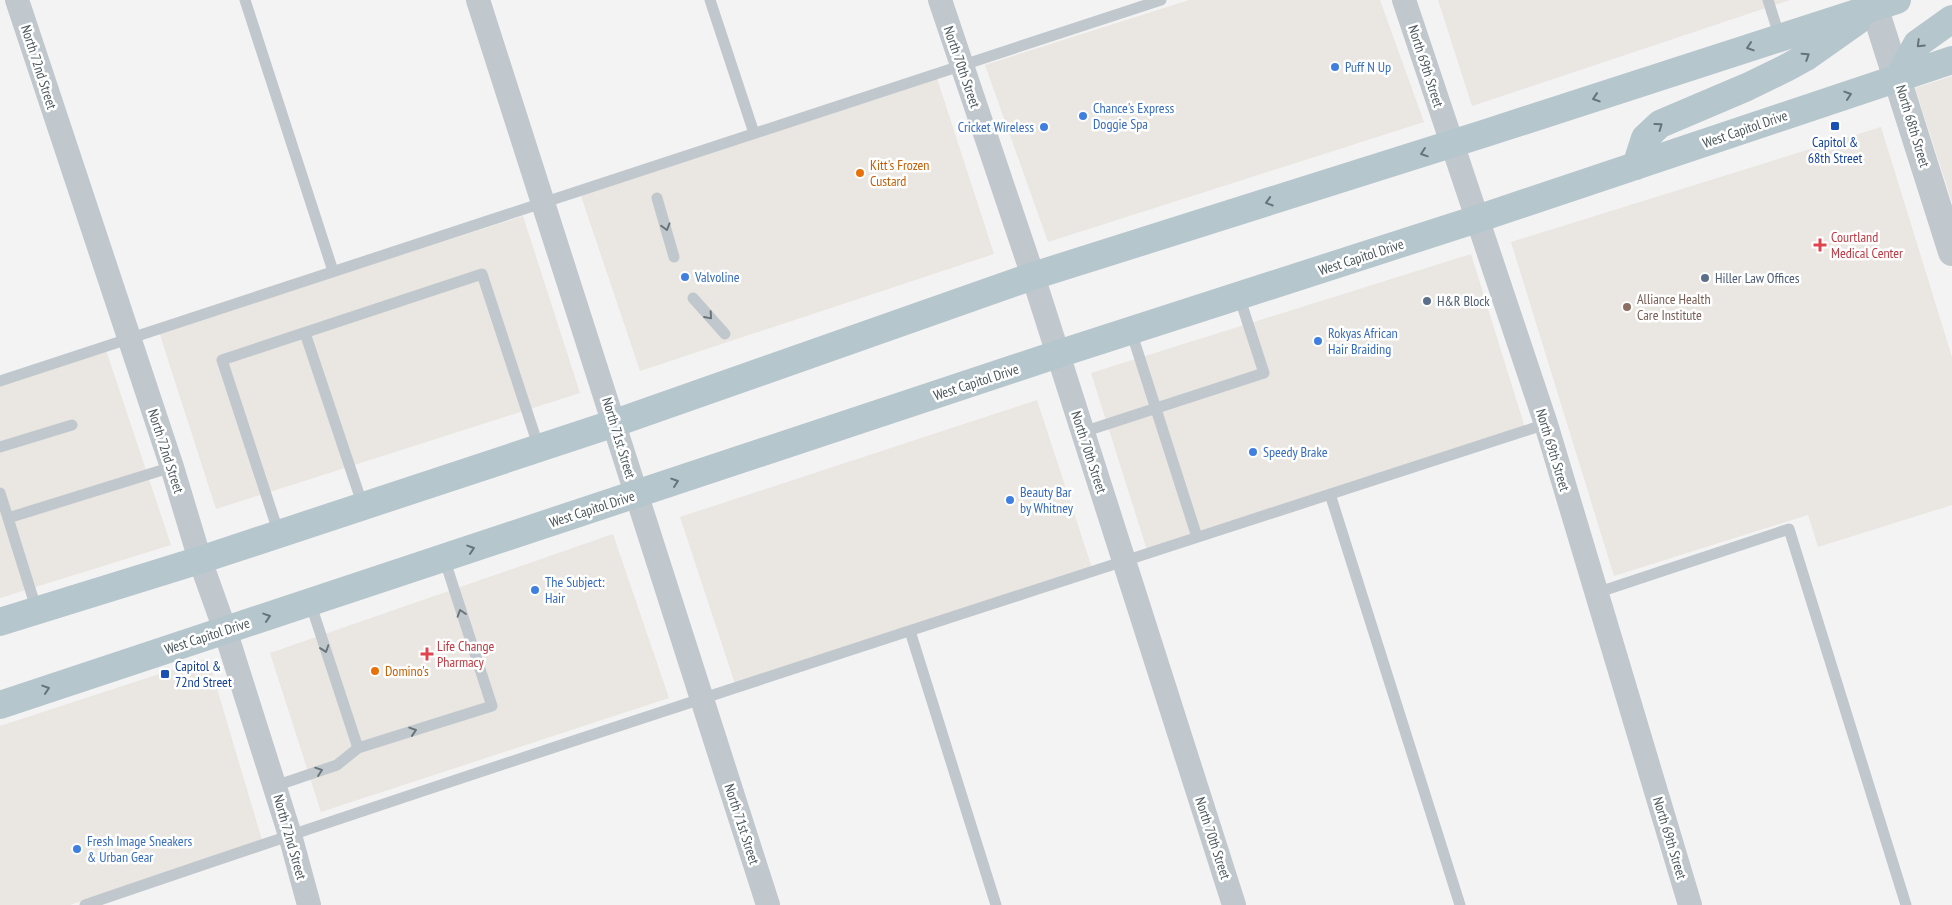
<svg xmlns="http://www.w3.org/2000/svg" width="1952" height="905" font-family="'PT Sans Narrow',sans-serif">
<rect width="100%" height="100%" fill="#f4f3f3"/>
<path fill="#eae6e1" d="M1189 0H1380L1424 122 1048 242 985 65Z
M1438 0H1790L1472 106Z
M934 69 994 254 640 371 578 187Z
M1952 76V202L1915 88Z
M1881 127 1952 357V505L1818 547 1808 515 1614 576 1511 242Z
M523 216 580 393 216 509 159 332Z
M1471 254 1526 431 1147 550 1091 373Z
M106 350 171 545 0 598V384Z
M1037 400 1092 568 735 684 680 517Z
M613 534 669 698 321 812 270 653Z
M208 658 262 840 70 905H0V726Z"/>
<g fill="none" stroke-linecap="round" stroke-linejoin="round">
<path stroke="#c0c8cd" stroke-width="11" d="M245 0 333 271
M710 0 754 133
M1768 0 1780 38
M657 198 674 257
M693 298 725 334
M1131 331 1197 537
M305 333 363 506
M0 381 1161 0
M1083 432 1264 373 1239 296
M0 447 72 425
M0 493 8 518
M1330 494 1460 905
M279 534 222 360 482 274 539 448
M1596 593 1789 529 1906 905
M310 602 358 748 492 706 444 558
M37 611 8 518 172 467
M910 631 996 905
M275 786 337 765 358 748
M85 905C570 739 1058 583 1546 424"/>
<path stroke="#c0c8cd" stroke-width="24" d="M17 0 172 467 200 560 225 630 290 835 309 905
M478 0 768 905
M940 0 1033 276 1234 905
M1404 0 1546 424 1690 905"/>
<path stroke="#c0c8cd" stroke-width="28" d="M1872 0 1952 252"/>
<path stroke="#b6c6cd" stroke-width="28" d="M1898 78 1917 44 1952 19
M1636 166 1645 138 1660 124 1747 87 1786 68 1806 57 1857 21
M0 622 200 560 615 423 1033 276 1486 133 1897 0
M0 705 1058 354 1477 219 1952 60"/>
</g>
<defs><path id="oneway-chevron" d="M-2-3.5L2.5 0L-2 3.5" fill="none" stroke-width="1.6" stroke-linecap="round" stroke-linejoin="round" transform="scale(1.25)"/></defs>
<g stroke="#667479">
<use href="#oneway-chevron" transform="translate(1920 44) rotate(136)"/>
<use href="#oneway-chevron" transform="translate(1750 47) rotate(162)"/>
<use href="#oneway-chevron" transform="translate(1806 56) rotate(-33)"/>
<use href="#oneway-chevron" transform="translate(1848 95) rotate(-18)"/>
<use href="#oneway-chevron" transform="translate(1596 98) rotate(162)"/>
<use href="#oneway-chevron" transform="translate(1659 126) rotate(-36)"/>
<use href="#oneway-chevron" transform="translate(1424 153) rotate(161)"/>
<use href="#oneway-chevron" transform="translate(1269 202) rotate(163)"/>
<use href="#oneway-chevron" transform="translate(675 482) rotate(-19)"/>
<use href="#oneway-chevron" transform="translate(471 549) rotate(-18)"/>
<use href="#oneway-chevron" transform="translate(267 617) rotate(-18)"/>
<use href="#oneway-chevron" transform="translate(46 689) rotate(-18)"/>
</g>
<g stroke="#697479">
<use href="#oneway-chevron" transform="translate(666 227) rotate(74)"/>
<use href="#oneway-chevron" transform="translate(709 316) rotate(49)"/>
<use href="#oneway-chevron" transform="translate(461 613) rotate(-108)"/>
<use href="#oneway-chevron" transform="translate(325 649) rotate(71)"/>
<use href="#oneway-chevron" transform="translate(413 731) rotate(-18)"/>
<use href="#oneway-chevron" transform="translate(319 771) rotate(-19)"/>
</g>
<g fill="#3f7fe0" stroke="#fff" stroke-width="2">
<circle cx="1335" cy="67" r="5"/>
<circle cx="1083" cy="116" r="5"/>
<circle cx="1044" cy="127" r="5"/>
<circle cx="685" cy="277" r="5"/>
<circle cx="1318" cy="341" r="5"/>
<circle cx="1253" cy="452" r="5"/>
<circle cx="1010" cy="500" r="5"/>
<circle cx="535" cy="590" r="5"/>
<circle cx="77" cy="849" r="5"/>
</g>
<g fill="#1a4fb4" stroke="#fff" stroke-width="2">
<rect x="1830" y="121" width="10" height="10" rx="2.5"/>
<rect x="160" y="669" width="10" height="10" rx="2.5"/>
</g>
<g fill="#e8710a" stroke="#fff" stroke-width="2">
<circle cx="860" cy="173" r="5"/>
<circle cx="375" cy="671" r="5"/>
</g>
<g fill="#e0444e" stroke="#fff" stroke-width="2">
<path d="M1817.5 237.5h5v5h5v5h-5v5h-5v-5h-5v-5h5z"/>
<path d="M424.5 646.5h5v5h5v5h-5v5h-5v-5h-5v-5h5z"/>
</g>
<g fill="#5c6f8a" stroke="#fff" stroke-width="2">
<circle cx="1705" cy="278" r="5"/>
<circle cx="1427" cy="301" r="5"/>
</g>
<circle fill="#8d6e63" stroke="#fff" stroke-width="2" cx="1627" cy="307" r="5"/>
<g text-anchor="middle" stroke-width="5" stroke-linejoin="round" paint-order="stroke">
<g font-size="14" fill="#4c585d" stroke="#fff">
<text transform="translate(1426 66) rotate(72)" y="5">North 69th Street</text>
<text transform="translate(39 67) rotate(72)" y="5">North 72nd Street</text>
<text transform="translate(962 67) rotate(71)" y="5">North 70th Street</text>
<text transform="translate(1913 126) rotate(73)" y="5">North 68th Street</text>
<text transform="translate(1745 129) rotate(-19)" y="5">West Capitol Drive</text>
<text transform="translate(1361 257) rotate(-18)" y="5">West Capitol Drive</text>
<text transform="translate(976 382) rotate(-18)" y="5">West Capitol Drive</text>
<text transform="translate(619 438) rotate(73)" y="5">North 71st Street</text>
<text transform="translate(1553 450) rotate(73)" y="5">North 69th Street</text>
<text transform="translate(166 451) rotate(72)" y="5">North 72nd Street</text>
<text transform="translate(1089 452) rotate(72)" y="5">North 70th Street</text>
<text transform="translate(592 509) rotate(-18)" y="5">West Capitol Drive</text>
<text transform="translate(207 636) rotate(-18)" y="5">West Capitol Drive</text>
<text transform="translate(742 824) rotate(72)" y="5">North 71st Street</text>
<text transform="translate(290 837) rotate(74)" y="5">North 72nd Street</text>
<text transform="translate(1213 838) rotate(72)" y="5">North 70th Street</text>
<text transform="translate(1670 838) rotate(73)" y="5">North 69th Street</text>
</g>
<g font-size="14" fill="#366cbe" stroke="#fff" text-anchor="start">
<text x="1345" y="72">Puff N Up</text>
<text x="1093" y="113">Chance's Express<tspan x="1093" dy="16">Doggie Spa</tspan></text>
<text x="1034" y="132" text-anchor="end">Cricket Wireless</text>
<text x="695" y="282">Valvoline</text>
<text x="1328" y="338">Rokyas African<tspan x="1328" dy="16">Hair Braiding</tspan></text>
<text x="1263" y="457">Speedy Brake</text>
<text x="1020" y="497">Beauty Bar<tspan x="1020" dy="16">by Whitney</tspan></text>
<text x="545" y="587">The Subject:<tspan x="545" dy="16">Hair</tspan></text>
<text x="87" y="846">Fresh Image Sneakers<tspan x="87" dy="16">&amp; Urban Gear</tspan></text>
</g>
<g font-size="14" fill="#164399" stroke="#fff">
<text x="1835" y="147">Capitol &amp;<tspan x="1835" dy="16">68th Street</tspan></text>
<text x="175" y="671" text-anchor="start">Capitol &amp;<tspan x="175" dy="16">72nd Street</tspan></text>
</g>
<g font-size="14" fill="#c56008" stroke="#fff" text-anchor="start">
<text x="870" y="170">Kitt's Frozen<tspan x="870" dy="16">Custard</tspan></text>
<text x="385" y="676">Domino's</text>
</g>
<g font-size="14" fill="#be3a42" stroke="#fff" text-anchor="start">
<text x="1831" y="242">Courtland<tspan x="1831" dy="16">Medical Center</tspan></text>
<text x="437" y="651">Life Change<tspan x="437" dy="16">Pharmacy</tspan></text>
</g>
<g font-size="14" fill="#4e5e75" stroke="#fff" text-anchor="start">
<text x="1715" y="283">Hiller Law Offices</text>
<text x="1437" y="306">H&amp;R Block</text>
</g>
<g font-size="14" fill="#785e54" stroke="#fff" text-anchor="start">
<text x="1637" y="304">Alliance Health<tspan x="1637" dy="16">Care Institute</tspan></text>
</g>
</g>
</svg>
